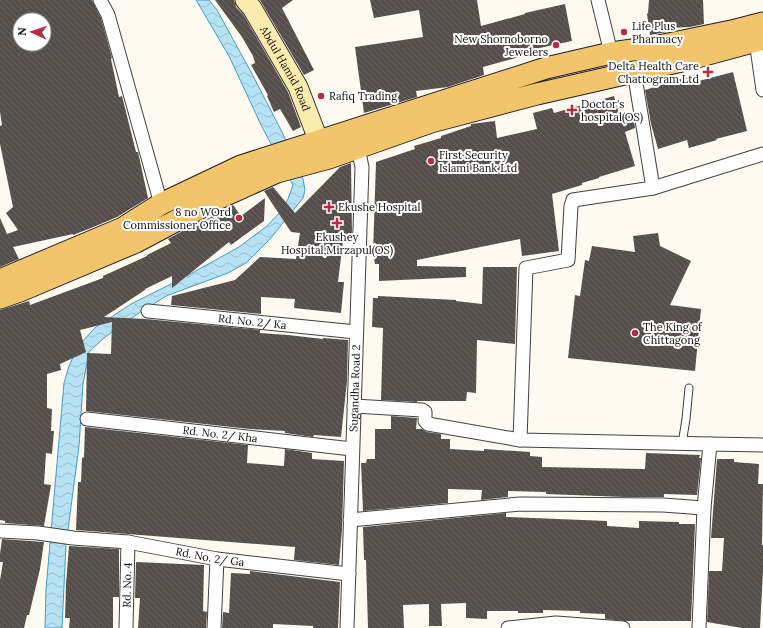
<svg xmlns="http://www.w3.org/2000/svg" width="763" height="628" font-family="Lora,serif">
<defs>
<pattern id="water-waves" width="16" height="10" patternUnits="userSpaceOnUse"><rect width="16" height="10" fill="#b7e2f3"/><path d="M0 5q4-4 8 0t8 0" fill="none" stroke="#9cc1cf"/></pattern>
<pattern id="building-back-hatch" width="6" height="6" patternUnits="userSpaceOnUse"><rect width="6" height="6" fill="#564e4b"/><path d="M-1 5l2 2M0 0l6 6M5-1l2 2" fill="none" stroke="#696361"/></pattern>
</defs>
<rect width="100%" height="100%" fill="#fefaf0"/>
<path fill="url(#water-waves)" stroke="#419dc7" d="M196 0H209L217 10 251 72 282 132 303 179 305 190 303 198 270 239 246 263 228 273 166 296 139 313 105 337 89 352 83 384 79 446 66 545 62 628H45L46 589 64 383 69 366 78 346 96 327 131 304 183 278 239 247 267 226 281 211 288 199 293 185 262 127 229 56Z"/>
<path fill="url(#building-back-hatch)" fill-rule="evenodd" d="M0 0H92L101 18 112 58 111 59 119 97 122 96 136 152H138L148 198 117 217 91 228 73 235V234L13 247 19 259 0 267V218L7 234 18 230 6 213 13 207 0 144V126L2 125 0 112ZM20 20H44V44H20Z
M215 0H234L236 7 243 14 288 92 301 127 293 131 280 109 274 112 267 96 268 95 251 65 255 63 253 56 242 37Z
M260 0H293L282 8 314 70 304 75Z
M370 0H477L481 26 525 14V13L565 4 572 41 521 52 523 56 483 67 484 75 448 87 416 91 417 97 364 113 355 47 423 37 419 10 374 18Z
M649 0H703L704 24 690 27 667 28V32L650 35 647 14 648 13Z
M733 72 747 131 716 139 717 140 689 148 687 140 658 149 651 124 645 90 697 74 699 81Z
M614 96 620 118 633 114 635 128 625 132 635 166 599 177V178L582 183V185L552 194 559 251 522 256 520 239 417 260V266L466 267V277L379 281V264H375L373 253 376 162 415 149 414 146 441 138V136L471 126V124L495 121 497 138 537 129 533 113 552 108 554 113Z
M351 163 352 234 343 241 338 282H344L341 313 294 308 295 299 261 297V314L171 305 172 296 235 280 260 257 296 259 300 233 291 232 264 191 273 187 295 213 340 167Z
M265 198 264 221 231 245 229 242 172 288V276L145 289V290L104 317 146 319 260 330V333L288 335 323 339V338L348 340 347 381 341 437 314 435 313 437 285 433V431L250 429 86 411 87 353 111 354 112 322 80 330 86 352 60 364 61 370 47 374V408L52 409 51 431H54L52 454 46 453 44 484 51 485 44 526 5 523V521L0 520V310L29 301 30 305 103 278V276L147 256V255L171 243 168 239 188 228 189 229 193 226 205 219 206 220 222 210 233 205 241 216Z
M658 233 660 246 691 261 670 305 701 309 695 371 568 358 575 295 580 296 585 260 589 261 592 246 635 252 633 236Z
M483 267H517L515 344 477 340 476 393 467 392 466 401H417V402L381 400 383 328 372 327 373 298H378V296L456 300V301L482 304Z
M391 416 417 418 416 429H422L427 432 441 434V439H450V449L484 451V449L530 452V456L542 457V467L645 469 646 453 700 455 699 458H701L697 495 664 494V497H624L546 494V492L508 491V497L481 500 482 490 448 489V503L363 511 361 463H366L367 459H375V429H391Z
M85 427 248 445 247 463 284 466 285 449 312 453V459L344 461 342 530 339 565 294 560 295 547 76 530 78 482H81L82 458 84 457Z
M717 459H734V462L759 464 758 484H763L762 545H763V571L760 628H742L707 622 709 571H722L724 538H711Z
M506 513V517L607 521V526L639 528V521L679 522V524H695L691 621H625L605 619V614L580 613V611L543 610V613H518V611H487V619L466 618V603L441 604 442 626H429V604L403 605 404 628H368L366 560H364L363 527Z
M2 539 44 542 40 569 29 615H27L24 628H0V580L3 562H0V554Z
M69 546 119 549V597H113V628H69L70 618H65L66 584Z
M136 562 204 565 203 611 207 612 206 628H138L140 598H135Z
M250 571 340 582 338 628H313V626L273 624V628H222L223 612 229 613 231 573 250 574Z"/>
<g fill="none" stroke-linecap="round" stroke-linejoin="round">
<defs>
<path id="lane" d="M682 444 686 419 689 388"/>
<g id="street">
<path d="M100 0 108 15 161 204"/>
<path d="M598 0 611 53"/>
<path d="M756 41 763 90"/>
<path d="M634 71 653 188 763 154"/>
<path id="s1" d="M148 311 356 332"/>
<path d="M354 406 422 410 425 412V421L428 424 520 440 710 444"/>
<path id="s2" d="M87 419 352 449"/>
<path d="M520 440 526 268 568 260 571 206 573 200 653 188"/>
<path d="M350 520 520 504 663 505 704 508"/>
<path id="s3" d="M0 531 38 533 73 538 128 542 217 559 349 574"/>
<path id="s4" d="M126 628 128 542"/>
<path d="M214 628 217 559"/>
<path id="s5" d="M347 628 362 167 358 148"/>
<path d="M508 628 556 623 623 628"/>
<path d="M699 628 704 508 710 444 763 445"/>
</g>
<g id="secondary">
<path id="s6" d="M245 0 252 8 298 87 319 142"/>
</g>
<path id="primary" d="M0 280 123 228 161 204 241 166 546 68 611 53 654 47 736 30 763 23
M0 298 20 291 136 242 217 199 277 172 329 158 431 122 537 94 686 60 763 39"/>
</defs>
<use href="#lane" stroke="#414141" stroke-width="9"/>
<use href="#street" stroke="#414141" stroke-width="15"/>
<use href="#secondary" stroke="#303030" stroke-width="21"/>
<use href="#primary" stroke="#1f1f1f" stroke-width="23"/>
<use href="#lane" stroke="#fff" stroke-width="7"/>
<use href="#street" stroke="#fff" stroke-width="13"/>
<use href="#secondary" stroke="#fbecae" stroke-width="19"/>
<use href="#primary" stroke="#f2c56c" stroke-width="21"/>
</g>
<g fill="#b82c3f" stroke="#fff" stroke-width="1.5">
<circle cx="624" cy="32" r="4"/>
<circle cx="556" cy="45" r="4"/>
<path d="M706 66h4v4h4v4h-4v4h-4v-4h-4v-4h4z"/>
<circle cx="321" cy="96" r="4"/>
<path d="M570 104h4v4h4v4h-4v4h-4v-4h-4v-4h4z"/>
<circle cx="431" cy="161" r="4"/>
<path d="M327 201h4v4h4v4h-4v4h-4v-4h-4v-4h4z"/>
<circle cx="239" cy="218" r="4"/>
<path d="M335 217h4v4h4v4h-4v4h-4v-4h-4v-4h4z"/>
<circle cx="635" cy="333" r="4"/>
</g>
<g text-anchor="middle" stroke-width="4" stroke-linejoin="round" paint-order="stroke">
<g font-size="11" fill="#0e0e0e" stroke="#fff" text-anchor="start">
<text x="632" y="30">Life Plus<tspan x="632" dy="13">Pharmacy</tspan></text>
<text x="548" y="43" text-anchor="end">New Shornoborno<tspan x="548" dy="13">Jewelers</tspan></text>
<text x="699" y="70" text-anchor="end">Delta Health Care<tspan x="699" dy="13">Chattogram Ltd</tspan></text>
<text x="329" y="100">Rafiq Trading</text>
<text x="581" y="108">Doctor's<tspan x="581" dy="13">hospital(OS)</tspan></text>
<text x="439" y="159">First Security<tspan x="439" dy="13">Islami Bank Ltd</tspan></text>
<text x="338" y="211">Ekushe Hospital</text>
<text x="231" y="216" text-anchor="end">8 no WOrd<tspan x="231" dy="13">Commissioner Office</tspan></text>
<text x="337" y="241" text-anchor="middle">Ekushey<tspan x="337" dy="13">Hospital,Mirzapul(OS)</tspan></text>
<text x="643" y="331">The King of<tspan x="643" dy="13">Chittagong</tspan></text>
</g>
<g font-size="11" fill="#0e0e0e" stroke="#fff">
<text dy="4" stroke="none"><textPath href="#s6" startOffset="80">Abdul Hamid Road</textPath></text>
<text dy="4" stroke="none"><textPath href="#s1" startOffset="105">Rd. No. 2/ Ka</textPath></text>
<text dy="4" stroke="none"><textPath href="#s5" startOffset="240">Sugandha Road 2</textPath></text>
<text dy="4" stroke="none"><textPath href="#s2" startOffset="134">Rd. No. 2/ Kha</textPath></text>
<text dy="4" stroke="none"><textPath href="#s3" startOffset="212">Rd. No. 2/ Ga</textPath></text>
<text dy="4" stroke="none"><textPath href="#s4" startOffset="43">Rd. No. 4</textPath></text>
</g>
</g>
<g transform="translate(32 32) rotate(273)"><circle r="19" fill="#ffffff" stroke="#9f9f9f"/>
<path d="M0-3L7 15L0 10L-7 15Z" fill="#b82c3f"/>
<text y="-6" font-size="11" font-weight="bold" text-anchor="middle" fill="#0e0e0e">N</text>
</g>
</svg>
